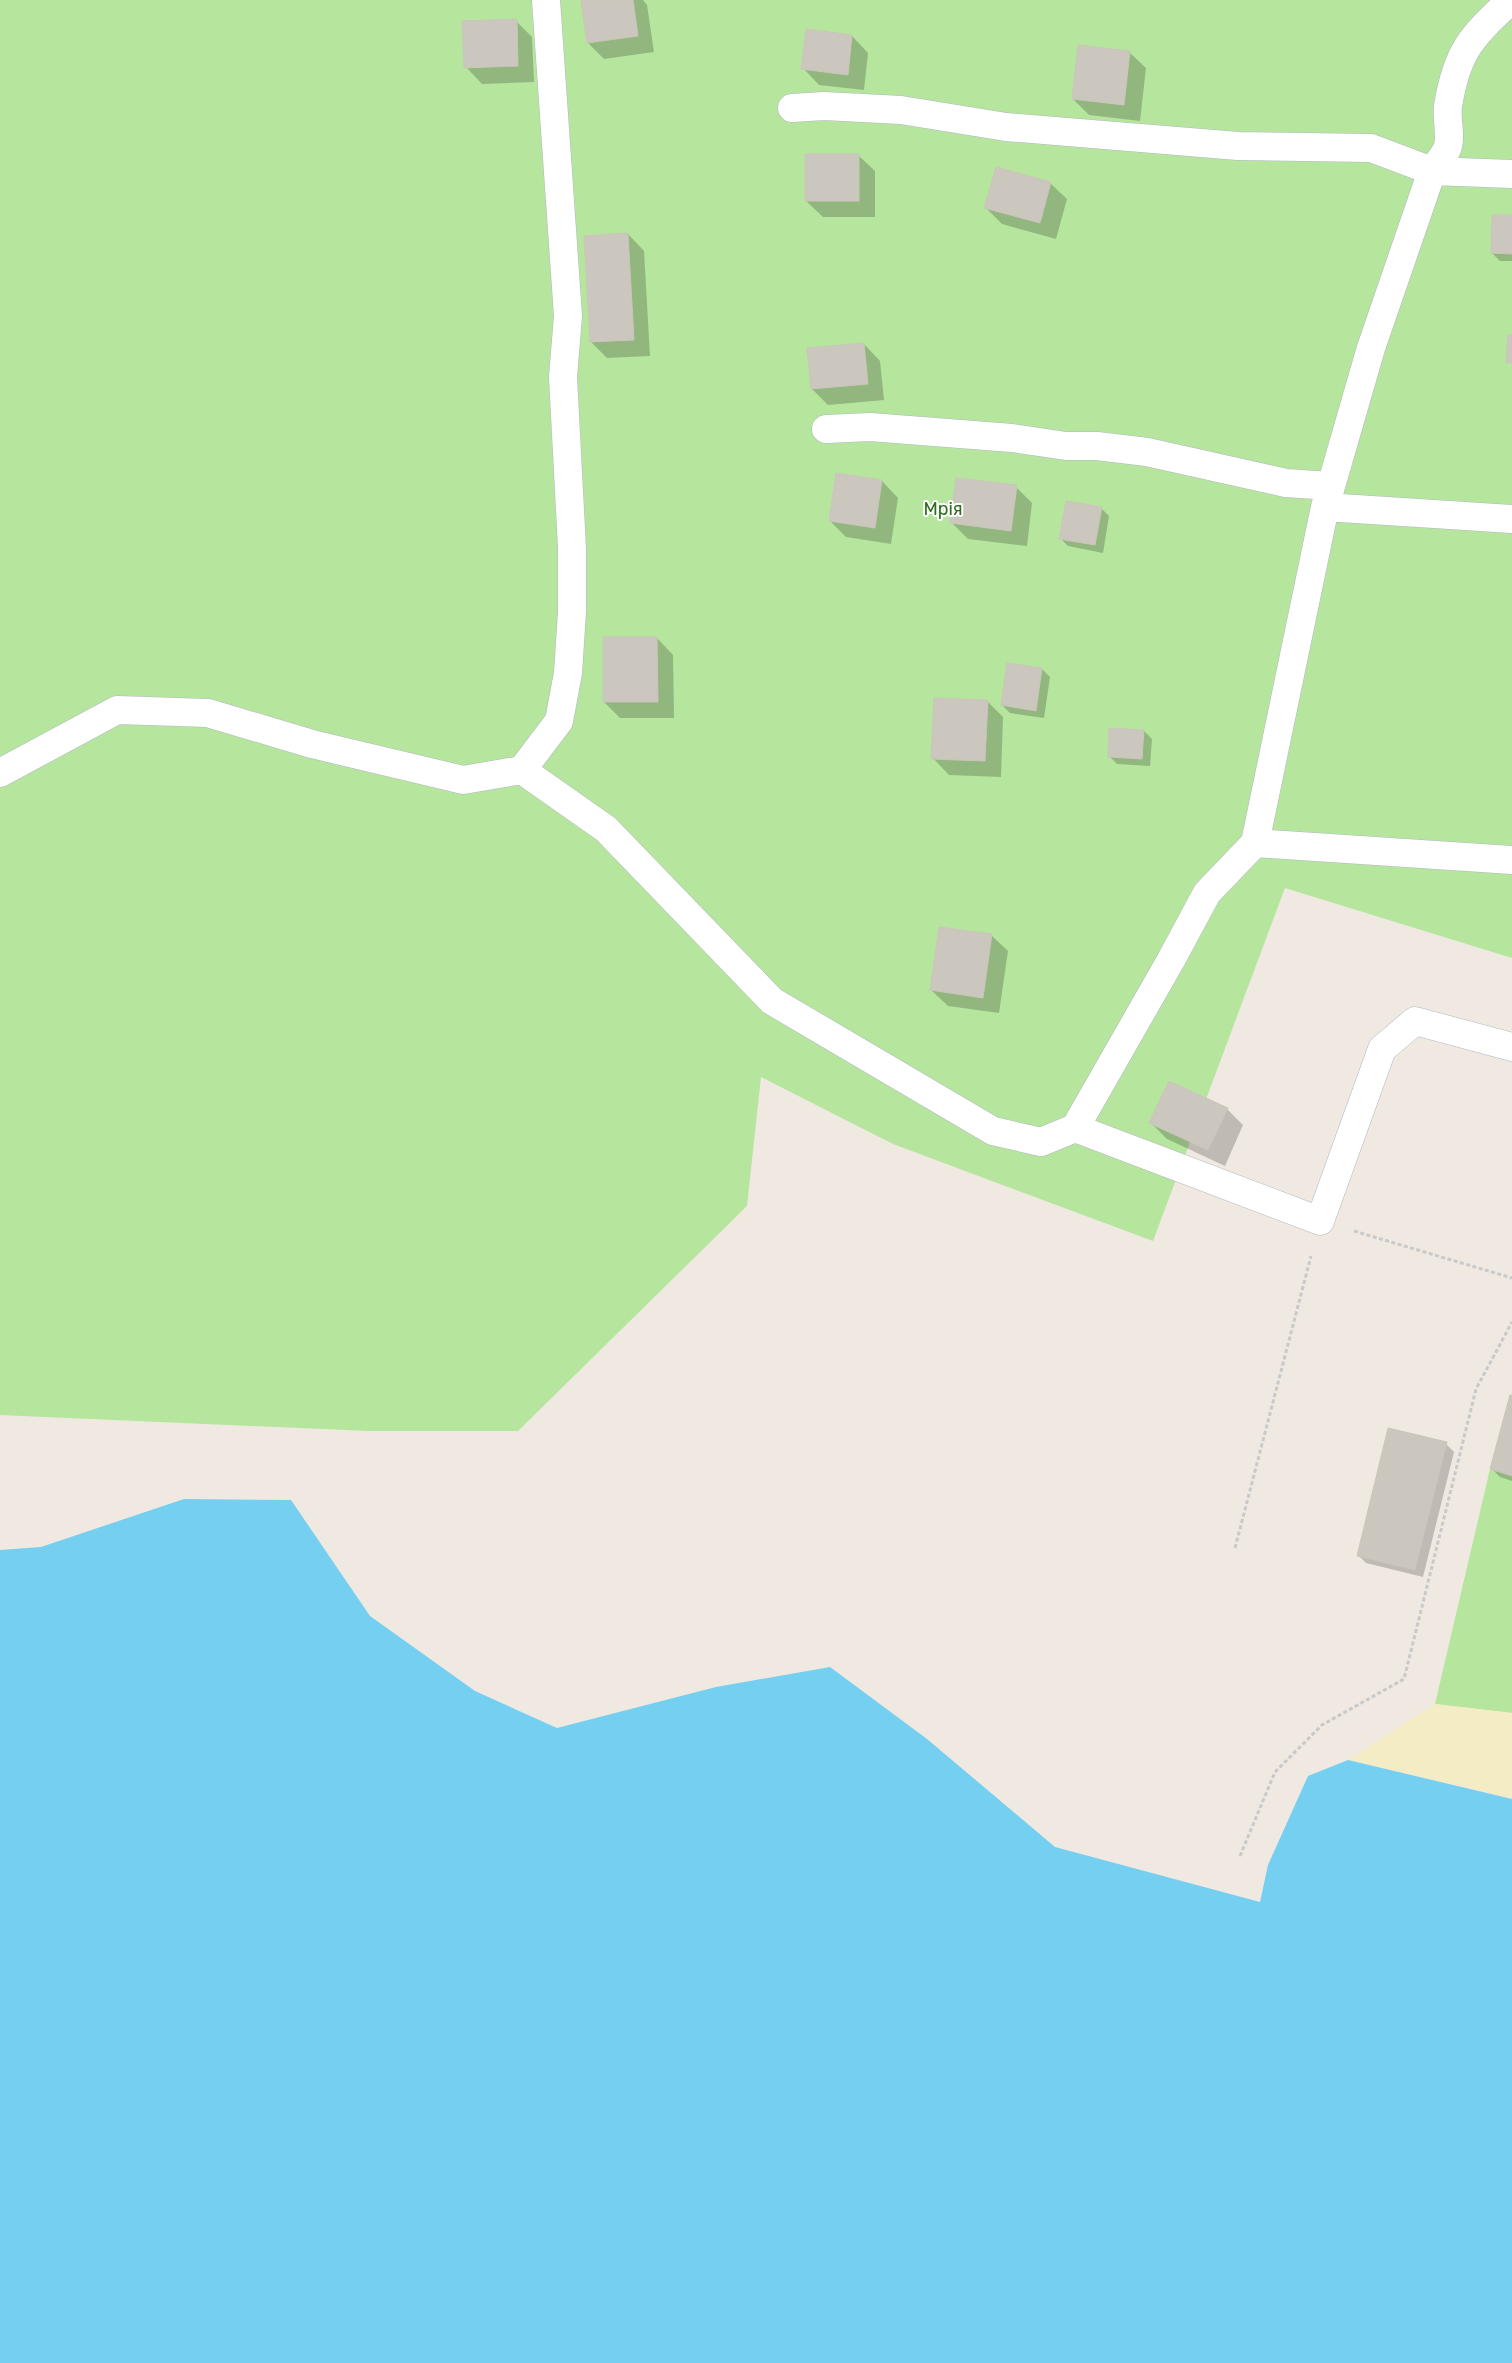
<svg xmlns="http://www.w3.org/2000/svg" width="1512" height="2363" font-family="Rubik,sans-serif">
<rect width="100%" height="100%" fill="#efe9e1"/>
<path fill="#b6e59e" d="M0 0H1512V958L1285 888 1153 1241 893 1144 761 1077 747 1206 518 1431H368L0 1415Z
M1510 1395H1512V1713L1435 1704 1490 1469Z"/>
<path fill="#f3ecc5" d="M1435 1704 1512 1713V1798L1348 1760Z"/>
<path fill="#75cff0" d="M184 1499 291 1500 370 1616 475 1691 557 1728 716 1687 830 1667 927 1739 1055 1847 1260 1902 1268 1865 1308 1776 1348 1760 1512 1799V2363H0V1550L41 1547Z"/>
<path fill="#0003" d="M582 0H643L647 5 654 52 604 59 588 43Z
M516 21 532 37 534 82 482 84 466 67Z
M852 36 868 53 864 90 819 85 803 68Z
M1129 52 1146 68 1140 121 1089 115 1073 99Z
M858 155 875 171V217H823L806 201Z
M1050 183 1067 199 1056 239 1002 224 986 208Z
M1512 216V261H1500L1492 253Z
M628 234 644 251 650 356 607 358 591 342Z
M864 344 880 361 884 400 828 405 812 389Z
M882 481 898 498 891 544 846 537 830 521Z
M1016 487 1032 503 1027 546 968 539 952 523Z
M1101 508 1109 516 1103 553 1068 546 1060 538Z
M657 638 673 655 674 718H620L604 702Z
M1009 664 1042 669 1050 677 1044 718 1010 713 1002 705Z
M987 701 1003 717 1001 777 949 775 933 758Z
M1144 731 1152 739 1150 766 1117 764 1109 756Z
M991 935 1008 951 999 1013 948 1006 931 990Z
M1227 1109 1243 1125 1225 1166 1167 1139 1151 1123Z
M1512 1397V1481L1500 1477 1492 1469Z
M1446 1444 1454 1452 1423 1577 1366 1563 1358 1555Z"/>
<path fill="#cbc7bf" stroke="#cbc5ba" d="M581 0H633L638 36 587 43Z
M517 19 518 66 464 68 462 21Z
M806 29 852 35 848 75 801 69Z
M1078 45 1130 51 1124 105 1072 99Z
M805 154H859V201H805Z
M996 167 1051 182 1040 223 984 208Z
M1492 215H1512V254L1491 253Z
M628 233 634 340 590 342 584 236Z
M1508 335H1512V363H1506Z
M864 343 868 384 811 389 807 348Z
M836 473 882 480 875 528 829 521Z
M956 478 1017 485 1011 531 950 523Z
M1066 501 1102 507 1095 545 1059 539Z
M603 637H657L658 702H603Z
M1007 663 1042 668 1036 711 1001 705Z
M934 698 988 700 985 761 931 759Z
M1109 728 1144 730 1142 759 1108 757Z
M939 927 992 934 983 998 930 990Z
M1169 1081 1228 1108 1208 1150 1149 1123Z
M1510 1395H1512V1476L1490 1469Z
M1388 1428 1447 1442 1415 1570 1357 1556Z"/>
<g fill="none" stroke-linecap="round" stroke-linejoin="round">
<defs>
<path id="minor" d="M792 108 824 106 901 110 1006 127 1238 146 1371 148 1432 171 1512 174
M826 429 870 427 1012 438 1066 446H1097L1147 452 1286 483 1331 486
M1325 507 1512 519
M522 770 559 721 568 673 572 612V548L563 377 568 316 546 0
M0 773 117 710 208 713 312 744 463 780 522 770 606 829 772 1001 993 1131 1041 1142 1075 1128 1171 960 1207 893 1255 843 1325 507 1371 348 1432 171C1437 164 1444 156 1447 149 1452 137 1446 119 1448 106 1457 51 1471 37 1511 0
M1255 843 1512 860
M1075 1128 1320 1221 1382 1049 1415 1021 1512 1047"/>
</defs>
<use href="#minor" stroke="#b4b7c1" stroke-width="29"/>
<path stroke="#c9c9c9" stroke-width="3" stroke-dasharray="4 2.5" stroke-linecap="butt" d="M1354 1231 1512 1278
M1235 1548 1311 1256
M1240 1856 1275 1772 1322 1725 1404 1679 1476 1389 1512 1322"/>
<use href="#minor" stroke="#fff" stroke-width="28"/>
</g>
<g text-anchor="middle" stroke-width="4" stroke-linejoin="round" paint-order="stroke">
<g font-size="18" fill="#2c6e1b" stroke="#fff">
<text x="943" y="515">Мрія</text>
</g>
</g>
</svg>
